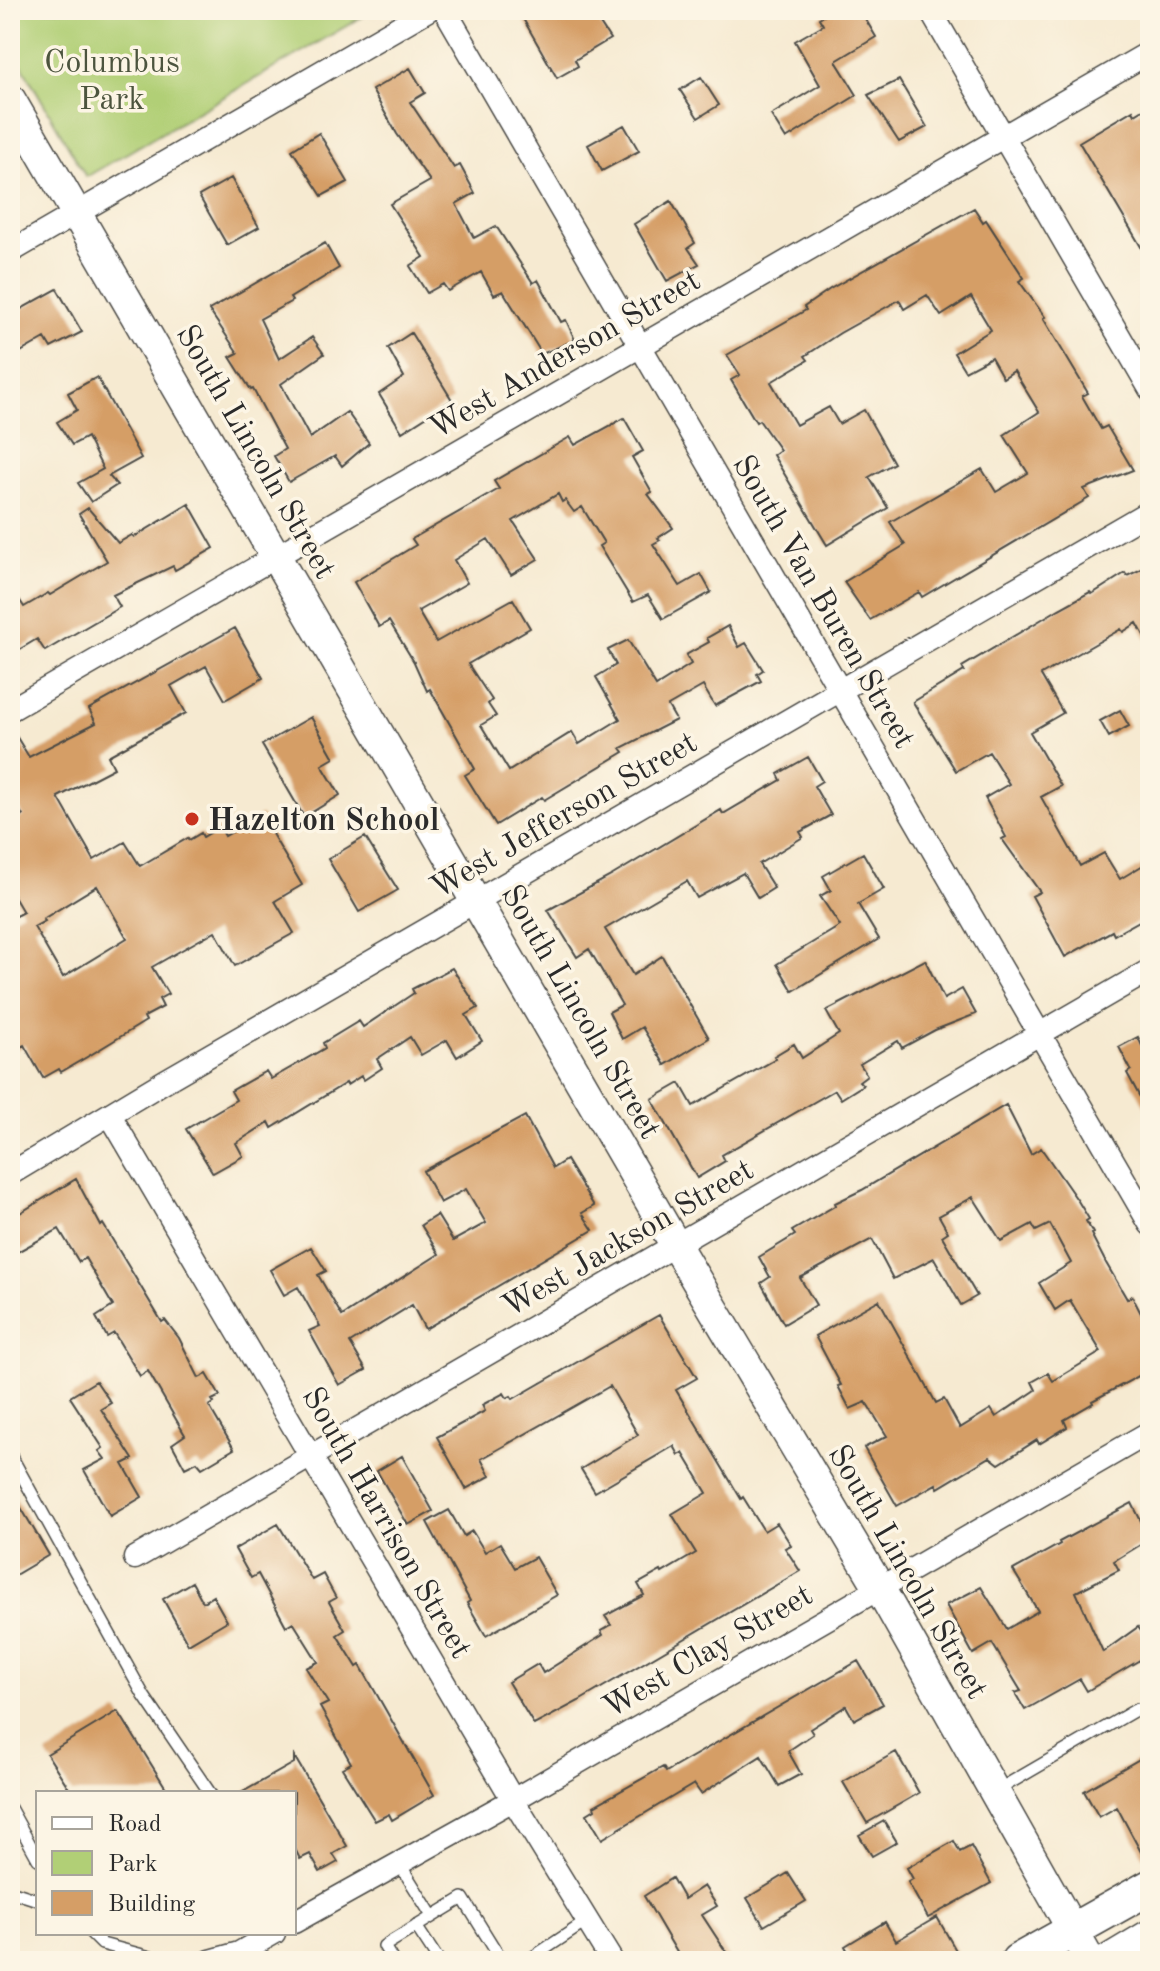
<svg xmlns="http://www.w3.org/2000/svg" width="1160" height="1971" font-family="'Old Standard TT',serif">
<rect width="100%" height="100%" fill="#fcf5e5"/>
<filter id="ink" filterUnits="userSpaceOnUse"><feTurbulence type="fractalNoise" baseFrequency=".0125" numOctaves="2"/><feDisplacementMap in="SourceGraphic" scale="16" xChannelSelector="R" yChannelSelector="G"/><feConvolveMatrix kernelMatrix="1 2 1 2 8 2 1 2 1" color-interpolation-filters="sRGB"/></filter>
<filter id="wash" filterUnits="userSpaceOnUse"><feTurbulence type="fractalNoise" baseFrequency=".006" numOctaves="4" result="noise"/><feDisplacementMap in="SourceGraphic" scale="32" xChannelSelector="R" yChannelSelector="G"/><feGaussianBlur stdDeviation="1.8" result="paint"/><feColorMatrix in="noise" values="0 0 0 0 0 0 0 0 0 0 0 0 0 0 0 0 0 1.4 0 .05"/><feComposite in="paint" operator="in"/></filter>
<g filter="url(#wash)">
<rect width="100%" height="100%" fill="#f6ead1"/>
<path fill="#b1cf76" stroke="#6e7d50" stroke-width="2" d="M10 10H374L86 177 10 45Z"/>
<g id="blocks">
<path fill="#d59e66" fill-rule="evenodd" d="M518 10H591L610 39 575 60 578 66 557 78Z
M833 10H860L876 37 836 61 857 95 786 139 771 115 820 85 795 41 823 25 819 18Z
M410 68 425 93 410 102 454 168 460 165 475 193 456 204 474 238 496 226 533 283 538 280 561 322 566 320 575 340 542 354 503 291 494 295 481 272 448 291 443 284 427 293 410 266 424 257 390 204 430 181 397 134 372 90Z
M701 77 719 105 698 118 680 90Z
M899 80 927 127 899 142 868 95Z
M1150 105V262L1079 142 1133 110 1135 114Z
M624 125 639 151 602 171 588 145Z
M319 133 348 182 322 196 292 150Z
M231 178 259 227 227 245 199 196Z
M671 201 695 243 688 248 699 264 667 281 634 224Z
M974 208 983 222 986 220 1024 278 1019 281 1045 317 1043 318 1088 393 1082 396 1101 429 1107 426 1133 470 1084 489 1089 498 922 597 919 592 870 620 844 582 905 545 890 522 982 469 996 492 1028 473 1004 435 1039 412 1014 371 1003 378 991 357 965 371 954 353 991 330 971 297 941 316 927 295 904 309 899 300 840 333 805 356 808 360 771 382 796 425 829 407 839 424 864 410 894 463 869 477 888 508 827 545 773 455 780 450 759 420 756 422 731 380 740 375 727 355 806 310 804 307 830 289Z
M325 243 339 268 290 298 292 301 260 319 279 359 312 337 324 354 281 384 310 438 347 412 369 443 342 466 335 456 289 482 274 456 285 449 253 389 251 390 230 357 238 353 209 310Z
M57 289 82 332 51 348 45 338 10 358V315Z
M411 333 452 400 402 432 379 394 404 377 388 348Z
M97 377 141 458 109 476 117 485 91 502 78 483 103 469 87 437 72 445 57 422 77 410 68 393Z
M624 418 643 451 632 457 652 492 648 494 673 528 658 538 660 540 653 544 680 586 701 574 711 592 663 619 648 595 633 602 599 546 604 543 582 507 574 512 565 500 562 502 558 494 513 521 538 559 511 575 488 539 454 560 467 583 418 611 436 642 513 599 530 628 468 664 492 700 488 704 496 716 481 725 509 771 572 732 579 744 620 719 596 677 616 665 608 650 628 640 656 686 691 664 686 655 709 642 707 638 728 626 739 647 746 643 763 670 757 674 761 681 715 706 703 686 668 706 676 720 621 748 624 752 544 800 542 797 496 825 465 775 475 769 430 689 427 691 414 662 389 621 379 627 354 582 416 545 412 539 499 489 494 481 570 437 575 445Z
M189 504 214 548 175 570 173 566 113 595 120 607 45 651 37 639 10 655V585L24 607 48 593 50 595 107 561 79 514 88 508 118 543 132 535 134 537Z
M1150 565V646L1137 623 1123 632 1121 629 1041 675 1063 713 1030 732 1061 786 1041 797 1080 866 1104 853 1120 879 1150 861V915L1114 935 1112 931 1065 957 1032 896 1040 892 1002 839 1006 837 985 798 1009 784 989 752 956 771 913 702 964 671 962 667 1059 609 1090 592 1092 594 1125 573 1127 576Z
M235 628 263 678 225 700 206 666 171 686 186 713 108 756 114 768 58 797 94 860 125 842 140 866 188 838 189 840 201 833 203 837 220 827 225 836 261 815 302 885 275 901 294 933 235 966 215 931 152 967 168 994 159 999 163 1007 144 1017 146 1021 92 1054 61 1072 59 1069 43 1078 24 1045 10 1053V919L23 912 10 890V824L23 816 10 794V726L29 757 96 723 89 709ZM97 886 127 938 63 977 34 927 45 921 43 919Z
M1120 710 1129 726 1109 737 1100 721Z
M311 717 334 758 322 765 340 795 304 817 262 745Z
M808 757 822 781 814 786 831 815 800 832 803 837 759 864 774 888 758 898 743 873 697 898 687 881 605 929 633 975 662 956 709 1038 665 1065 642 1027 622 1039 609 1012 622 1005 589 949 577 957 548 910 611 876 721 810 723 814 781 780 778 774Z
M365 837 398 890 359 912 328 859Z
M863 853 884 889 858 904 879 939 793 991 777 964 840 926 820 896 831 890 823 876Z
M925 960 944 999 962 989 976 1014 935 1030 902 1048 898 1041 860 1064 867 1075 859 1081 863 1085 841 1099 835 1090 722 1155 725 1161 697 1178 652 1099 680 1083 693 1106 776 1059 774 1056 794 1044 802 1058 839 1034 826 1011Z
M452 968 478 1008 466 1015 482 1041 457 1057 447 1040 421 1055 410 1037 377 1059 382 1068 364 1080 361 1076 347 1085 346 1083 272 1128 269 1122 236 1143 243 1156 213 1173 186 1129 236 1100 231 1091 266 1071 271 1079 325 1048 323 1043 359 1021 363 1027 414 993 412 989Z
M1138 1037 1142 1046 1150 1042V1116L1127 1073 1131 1070 1119 1047Z
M1006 1105 1031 1154 1041 1148 1078 1201 1089 1219 1086 1221 1093 1233 1091 1234 1106 1263 1127 1299 1132 1296 1150 1331V1370L1092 1401 1093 1403 1064 1420 1067 1427 1039 1444 1037 1440 999 1464 990 1457 938 1488 936 1484 897 1506 864 1448 887 1436 866 1402 850 1409 838 1386 841 1385 815 1336 879 1300 936 1403 944 1399 960 1428 991 1409 996 1417 1036 1390 1032 1382 1048 1373 1053 1381 1101 1352 1070 1300 1055 1310 1039 1283 1071 1263 1050 1224 1036 1231 1032 1224 1001 1241 973 1197 939 1216 948 1232 942 1236 977 1296 961 1305 934 1258 893 1279 872 1239 800 1278 816 1305 784 1324 761 1283 770 1277 759 1257 795 1235 792 1231 836 1205 835 1203 862 1190Z
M525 1116 553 1168 566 1160 594 1206 582 1213 593 1230 425 1329 412 1305 350 1343 366 1370 339 1385 309 1331 320 1326 298 1287 284 1295 270 1270 311 1247 326 1271 318 1275 342 1316 439 1254 421 1225 437 1215 453 1241 486 1223 466 1189 440 1203 423 1171Z
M76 1179 101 1226 103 1224 162 1322 165 1320 179 1338 199 1378 207 1374 220 1396 212 1400 214 1403 209 1406 234 1449 202 1468 197 1462 185 1468 172 1444 185 1435 148 1371 140 1376 114 1333 107 1337 96 1317 113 1306 85 1258 79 1262 59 1229 10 1256V1219Z
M659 1315 697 1378 676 1390 741 1499 743 1497 764 1531 777 1523 791 1545 785 1548 800 1571 579 1701 534 1725 508 1682 538 1664 543 1673 603 1635 601 1631 611 1625 605 1616 644 1595 638 1584 661 1571 662 1573 696 1553 672 1514 707 1493 683 1453 679 1455 674 1446 595 1492 581 1469 638 1435 610 1386 481 1459 490 1476 466 1489 437 1437 485 1411 482 1405 504 1393 507 1398 511 1396 513 1399Z
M96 1381 111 1403 101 1409 133 1459 123 1464 142 1497 110 1516 84 1470 105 1459 99 1451 103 1448 70 1397Z
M402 1456 433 1511 408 1525 377 1471Z
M10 1489 49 1555 10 1578Z
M1132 1503 1150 1539 1114 1561 1119 1570 1076 1592 1103 1652 1138 1627 1150 1643V1654L1087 1691 1080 1679 1025 1710 1015 1693 1021 1691 992 1643 973 1654 946 1605 981 1587 1007 1629 1038 1611 1013 1570 1060 1544 1059 1542Z
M449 1510 464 1536 472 1531 485 1552 500 1543 515 1568 535 1557 557 1595 486 1636 467 1603 470 1601 427 1522Z
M278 1524 312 1580 323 1574 336 1598 329 1602 345 1630 337 1635 357 1667 360 1665 434 1795 392 1820 389 1814 375 1821 342 1768 351 1763 320 1707 328 1703 306 1668 318 1662 293 1622 286 1626 258 1574 251 1578 235 1549Z
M192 1582 203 1602 213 1596 227 1621 188 1644 163 1599Z
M858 1661 883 1704 854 1720 846 1706 810 1729 813 1734 788 1751 801 1774 779 1786 761 1756 701 1794 694 1784 602 1839 587 1814 595 1809 594 1806 663 1767 666 1772Z
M118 1711 169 1793H72L47 1754Z
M896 1752 919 1793 867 1823 843 1782Z
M1150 1753V1788L1143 1792 1150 1804 1149 1867 1117 1807 1099 1817 1084 1791Z
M294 1756 347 1846 333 1854 338 1862 320 1872 310 1854 300 1859 294 1847V1793H241L294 1763Z
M884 1821 897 1842 872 1856 859 1835Z
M954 1841 960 1852 971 1846 991 1883 928 1918 908 1882 913 1879 907 1868Z
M788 1873 806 1901 764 1926 747 1898Z
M672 1878 684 1899 704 1886 717 1906 702 1915 732 1961H682L644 1896Z
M937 1917 962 1961H853L845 1946 885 1922 896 1941Z"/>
</g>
</g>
<g filter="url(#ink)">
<use href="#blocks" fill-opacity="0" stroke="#494844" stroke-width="2"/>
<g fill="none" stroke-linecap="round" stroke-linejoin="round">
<defs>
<path id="lane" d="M10 1454 144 1696 210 1793
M996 1791 1137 1709
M10 1808 38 1859
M399 1863 432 1916
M10 1891 38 1900
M416 1926 439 1961
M91 1933 102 1944 165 1961
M393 1961 384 1946 463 1898 502 1961
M527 1961 587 1921"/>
<path id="street" d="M445 10 1150 1224
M930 10 1150 389
M10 252 428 10
M10 710 1150 52
M110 1115 513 1800 612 1961
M10 1174 165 1081 1150 511
M135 1558 1150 970
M294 1922 513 1800 1150 1432
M210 1961 239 1953 274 1933"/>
<path id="secondary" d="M10 99 676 1246 879 1587 1090 1961"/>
<path id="primary" d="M1018 1961 1150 1887
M1110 1961 1150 1937"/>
</defs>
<use href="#lane" stroke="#494844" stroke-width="14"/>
<use href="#street" stroke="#494844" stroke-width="25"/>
<use href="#secondary" stroke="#494844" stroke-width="33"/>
<use href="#primary" stroke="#494844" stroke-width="37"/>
<use href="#lane" stroke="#fff" stroke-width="11"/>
<use href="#street" stroke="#fff" stroke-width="22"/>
<use href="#secondary" stroke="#fff" stroke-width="30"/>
<use href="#primary" stroke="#fff" stroke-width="34"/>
</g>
</g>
<circle fill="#c8321e" stroke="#fcf5e5" stroke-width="3" cx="192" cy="819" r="8"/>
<g text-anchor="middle" stroke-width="7" stroke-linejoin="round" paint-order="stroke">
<g font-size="32" fill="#4c543e" stroke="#fcf5e5">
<text x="112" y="72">Columbus<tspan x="112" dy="37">Park</tspan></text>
</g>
<g font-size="32" fill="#2b2b2b" stroke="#fcf5e5">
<text transform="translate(564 353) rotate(-30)" y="11">West Anderson Street</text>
<text transform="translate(257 451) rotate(60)" y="11">South Lincoln Street</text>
<text transform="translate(825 601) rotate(60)" y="11">South Van Buren Street</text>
<text transform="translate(563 814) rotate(-30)" y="11">West Jefferson Street</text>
<text transform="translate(582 1011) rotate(60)" y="11">South Lincoln Street</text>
<text transform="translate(627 1237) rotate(-30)" y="11">West Jackson Street</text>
<text transform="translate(388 1522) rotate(60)" y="11">South Harrison Street</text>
<text transform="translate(909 1571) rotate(60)" y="11">South Lincoln Street</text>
<text transform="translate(707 1650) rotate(-30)" y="11">West Clay Street</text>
</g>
<g font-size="32" font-weight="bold" fill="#2b2b2b" stroke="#fcf5e5" text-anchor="start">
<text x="208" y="830">Hazelton School</text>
</g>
</g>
<rect width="1160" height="1971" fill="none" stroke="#fcf5e5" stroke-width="40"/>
<rect x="36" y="1791" width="260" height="144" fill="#fcf5e5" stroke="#a8a49b" stroke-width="2"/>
<rect x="52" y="1817" width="40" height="12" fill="#ffffff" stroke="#a8a49b" stroke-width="2"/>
<text x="108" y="1831" font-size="24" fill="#2b2b2b">Road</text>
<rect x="52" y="1851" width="40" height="24" fill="#b1cf76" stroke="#a8a49b" stroke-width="2"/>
<text x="108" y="1871" font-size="24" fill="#2b2b2b">Park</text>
<rect x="52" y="1891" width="40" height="24" fill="#d59e66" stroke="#a8a49b" stroke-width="2"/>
<text x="108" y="1911" font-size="24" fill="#2b2b2b">Building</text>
</svg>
